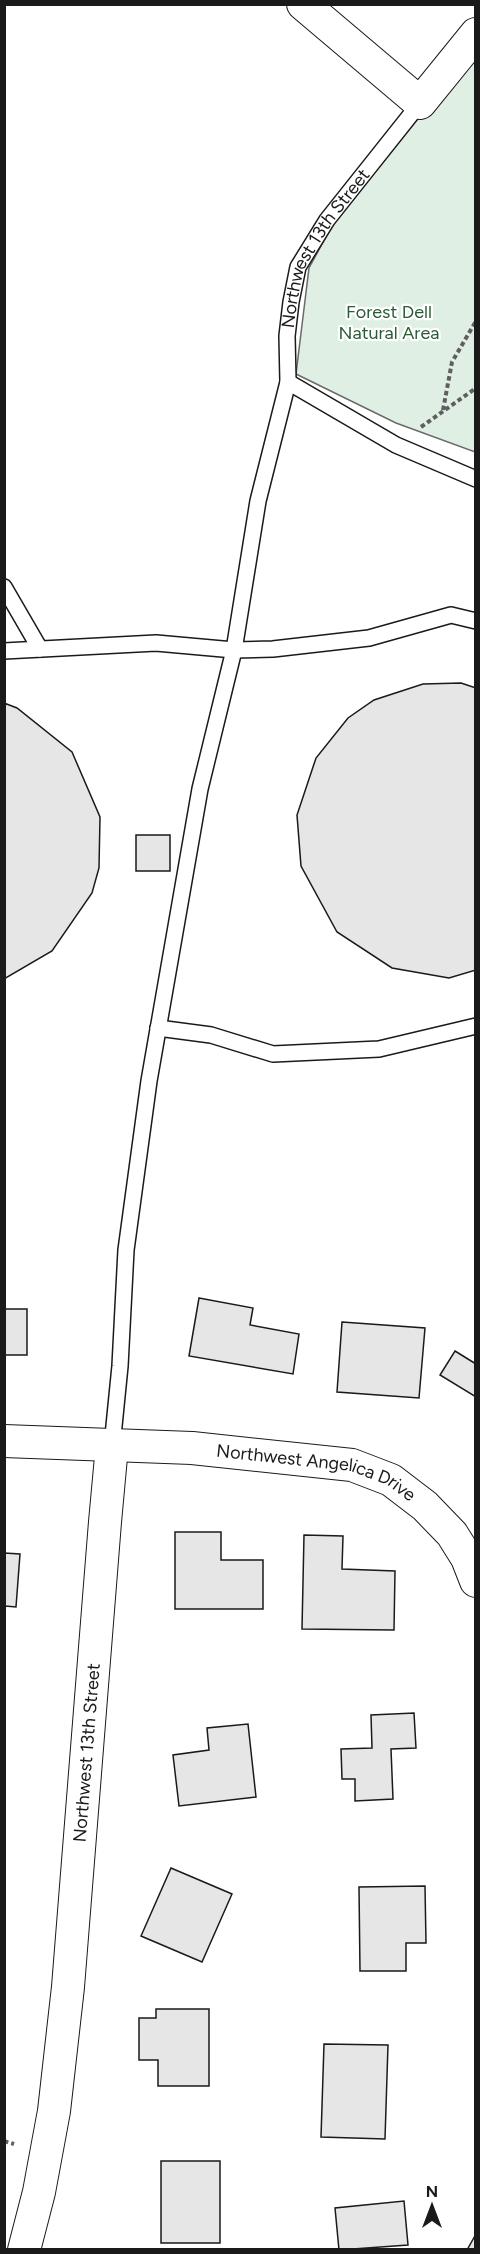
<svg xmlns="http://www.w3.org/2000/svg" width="480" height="2254" font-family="Figtree,sans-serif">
<rect width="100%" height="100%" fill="#fff"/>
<path fill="#e0efe3" stroke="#6a6a6a" stroke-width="1.5" d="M475 48V452L396 423 296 374 309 268 333 224Z"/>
<path fill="#e6e6e6" stroke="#1a1a1a" stroke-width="1.5" d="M461 683 476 688V970L449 978 392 968 337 932 301 866 297 815 316 758 348 718 374 700 423 684Z
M4 703 17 708 72 752 100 817 99 868 92 893 52 951 4 979Z
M136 835H170V871H136Z
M199 1298 253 1308 250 1325 299 1334 293 1374 189 1356Z
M4 1309H27V1355H4Z
M342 1322 425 1328 419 1398 337 1392Z
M455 1351 476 1364V1397L440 1375Z
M175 1532H221V1560H263V1609H175Z
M304 1535 343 1536 342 1569 395 1571 394 1630 302 1629Z
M4 1553 20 1554 16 1607 5 1606 4 1608Z
M414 1713 416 1748 391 1749 393 1799 355 1801V1779H342L341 1749 372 1748 371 1715Z
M248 1724 256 1797 179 1806 173 1755 209 1750 207 1728Z
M171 1868 232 1894 202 1962 141 1936Z
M425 1886 426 1943H406V1971H360L359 1887Z
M156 2009H209V2086H158V2060H139V2018H156Z
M324 2044 388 2045 385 2139 321 2137Z
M161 2161H220V2243H161Z
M404 2201 408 2245 339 2250 335 2208Z
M476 2234V2250H467Z"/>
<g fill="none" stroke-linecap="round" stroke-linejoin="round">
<defs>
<g id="service">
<path d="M288 382 396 445 476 479"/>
<path d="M4 587 40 649"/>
<path d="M4 651 156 643 234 650 273 649 369 638 451 615 476 621"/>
<path d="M158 1028 211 1035 273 1054 379 1049 476 1026"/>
<path id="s1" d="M112 1446 120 1366 126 1250 149 1081 200 789 234 650 258 501 288 382 287 336 291 302 298 267 327 220 420 103"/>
</g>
<g id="minor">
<path d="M303 4 420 103 476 34"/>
<path id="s2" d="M4 1441 192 1448 352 1465 391 1480 425 1506 452 1534 467 1558 476 1581"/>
<path id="s3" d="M24 2250 39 2192 54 2111 68 1987 105 1522 112 1446"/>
</g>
</defs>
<use href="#service" stroke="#1a1a1a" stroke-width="18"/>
<use href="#minor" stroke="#1a1a1a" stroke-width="34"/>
<path stroke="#5f5f5f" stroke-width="4" stroke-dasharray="4.5 3" stroke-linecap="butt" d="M443 410 452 362 476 321
M421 427 476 388
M4 2141 14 2144"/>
<use href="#service" stroke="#fff" stroke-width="15"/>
<use href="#minor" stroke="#fff" stroke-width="32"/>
</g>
<g text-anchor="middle" stroke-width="4.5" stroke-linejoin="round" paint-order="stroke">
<g font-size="18" fill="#1a1a1a" stroke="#fff">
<text dy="6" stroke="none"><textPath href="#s1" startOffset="1224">Northwest 13th Street</textPath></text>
<text dy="6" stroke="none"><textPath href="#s2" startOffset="316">Northwest Angelica Drive</textPath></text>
<text dy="6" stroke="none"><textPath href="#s3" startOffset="502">Northwest 13th Street</textPath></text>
</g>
<g font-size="18" fill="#2b5a34" stroke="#fff">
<text x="389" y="318">Forest Dell<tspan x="389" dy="21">Natural Area</tspan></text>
</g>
</g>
<rect width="480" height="2254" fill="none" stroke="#1a1a1a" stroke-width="12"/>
<g transform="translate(432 2206)" stroke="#ffffff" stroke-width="4.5" paint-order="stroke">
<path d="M0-4.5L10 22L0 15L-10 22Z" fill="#1a1a1a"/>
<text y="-9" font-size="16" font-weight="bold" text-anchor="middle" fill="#1a1a1a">N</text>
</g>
</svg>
